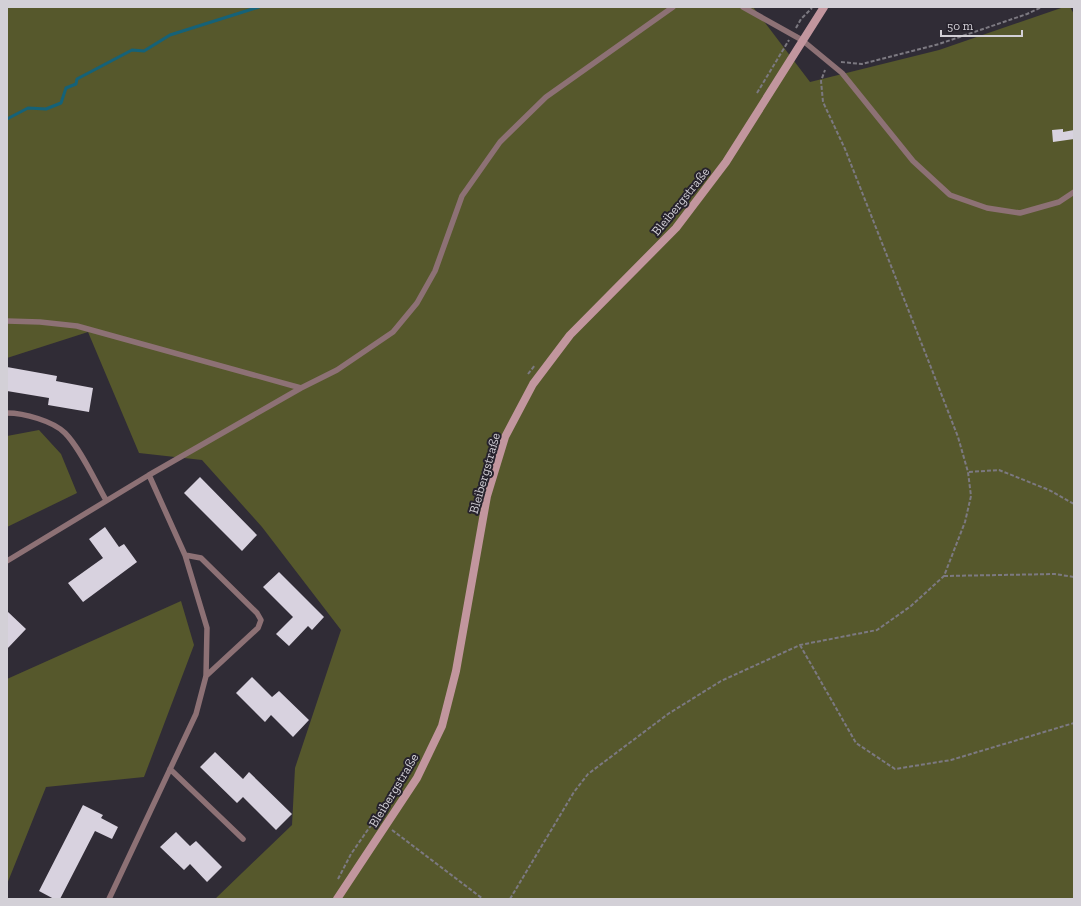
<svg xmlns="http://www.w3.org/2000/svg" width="1081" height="906" font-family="'Zilla Slab',serif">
<rect width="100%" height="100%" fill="#302c36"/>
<path fill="#56582c" d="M7 7H753L810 82 939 50 1064 7H1070L1074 14V899H215L292 825 295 768 341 630 262 527 202 460 139 453 88 332 7 358Z
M39 430 61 454 77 493 7 527V436Z
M181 601 194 645 144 777 46 787 7 884V679Z"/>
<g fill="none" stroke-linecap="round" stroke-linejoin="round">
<path stroke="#156278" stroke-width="3" d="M7 119 28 108 46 109 61 103 66 88 76 84 77 79 132 50 144 51 170 35 259 7"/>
</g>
<path fill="#d8d2df" d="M1063 129V132L1074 130V139L1053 142 1052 130Z
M7 367 57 376 56 381 93 388 89 412 48 405 49 398 7 391Z
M200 477 257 535 242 551 184 493Z
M105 527 119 547 124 544 137 562 83 602 68 583 103 558 89 539Z
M279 572 324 617 312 630 308 626 289 646 276 634 293 617 263 587Z
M7 611 26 629 7 649Z
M252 677 272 697 279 691 309 720 293 737 271 715 265 722 236 693Z
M215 752 243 779 249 772 292 814 276 830 243 797 237 803 200 767Z
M83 805 103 815 101 818 118 827 112 839 95 831 60 899H54L39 891Z
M176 832 190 846 196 841 222 867 207 882 190 864 184 870 160 847Z"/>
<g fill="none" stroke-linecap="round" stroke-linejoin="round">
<path stroke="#7c7981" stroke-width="2" stroke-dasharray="4 2" stroke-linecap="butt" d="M796 28 801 19 812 8
M841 62 862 64 939 44 1027 14 1042 7
M757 93 789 40
M528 374 535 365
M969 472 999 470 1049 490 1074 504
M944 576 1055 574 1074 577
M800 645 856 743 895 769 951 760 1074 723
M392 830 483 899
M338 879 351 854 410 769
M510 899 574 792 588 774 668 714 721 681 800 645 877 630 911 606 944 576 965 522 971 496 968 472 958 437 932 370 845 149 823 102 821 81 825 70"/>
<path stroke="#8d7175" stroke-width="5.5" d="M743 7 802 40 842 73 913 161 950 195 987 208 1020 213 1059 202 1074 192
M7 321 40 322 77 326 301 388
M7 413C24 413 53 421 65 433 80 448 95 481 106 500
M149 475 301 388 337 370 393 332 417 303 435 271 462 196 500 142 546 97 673 7
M185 555 201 558 257 613 261 620 258 628 206 676
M7 561 149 475 185 555 207 628 206 676 196 714 109 899
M170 769 243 839"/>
<path stroke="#c2969e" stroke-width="8" d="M337 899 417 778 442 726 456 671 487 496 505 437 533 384 570 335 676 228 726 162 824 7"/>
</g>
<g text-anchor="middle" stroke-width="4" stroke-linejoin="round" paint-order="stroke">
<g font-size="13" fill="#d3d0d7" stroke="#26222c">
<text transform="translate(680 201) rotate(-51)" y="5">Bleibergstraße</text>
<text transform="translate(484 473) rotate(-74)" y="5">Bleibergstraße</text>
<text transform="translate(393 790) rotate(-59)" y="5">Bleibergstraße</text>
</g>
</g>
<rect width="1081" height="906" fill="none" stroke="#d3d0d7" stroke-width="16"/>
<path d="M941 30v6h81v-6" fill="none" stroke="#d3d0d7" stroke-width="2"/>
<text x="947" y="30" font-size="12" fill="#d3d0d7" stroke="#26222c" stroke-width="3" paint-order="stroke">50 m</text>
</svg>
